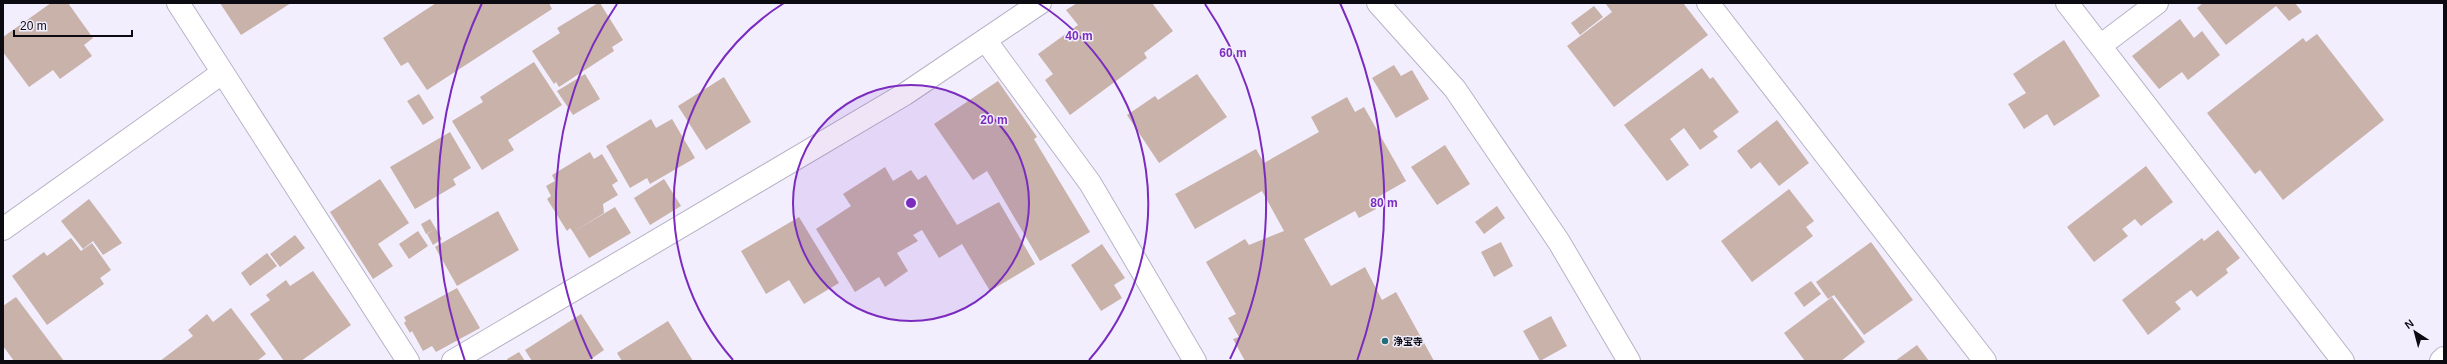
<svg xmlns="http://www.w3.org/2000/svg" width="2447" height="364" font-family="Helvetica,'Noto Sans JP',sans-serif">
<rect width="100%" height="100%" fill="#f2eefe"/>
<path fill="#c8b2a9" d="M51 3H68L93 38 84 45 92 56 60 79 53 70 29 87 3 52V37Z
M220 3H291L241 35Z
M436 3H549L552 9 427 90 408 62 401 66 383 38Z
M598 3H600L623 40 612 47 614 51 559 87 556 82 554 84 532 51 560 33 557 28Z
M1077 3H1152L1173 31 1144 53 1147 58 1070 115 1045 80 1053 74 1038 54 1078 25 1066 10Z
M1605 3H1683L1708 35 1614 107 1567 46 1612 12Z
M2203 3H2295L2302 12 2289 21 2276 6 2226 45 2197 8Z
M1594 6 1603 17 1580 35 1571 23Z
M2180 19 2194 38 2202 31 2220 55 2188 80 2182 72 2159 89 2132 56Z
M2317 34 2384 120 2283 200 2260 170 2255 174 2207 113 2303 38 2306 42Z
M2064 40 2100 96 2054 126 2047 114 2024 129 2008 104 2026 93 2013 74Z
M534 62 562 105 508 140 514 150 482 170 452 121 483 102 480 97Z
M1394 65 1401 76 1412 70 1429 99 1396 118 1372 78Z
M1702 68 1710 79 1713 77 1739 112 1713 131 1718 137 1700 150 1684 128 1670 139 1689 165 1667 181 1624 125Z
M585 74 600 99 573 115 557 91Z
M1197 74 1227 117 1159 163 1127 115 1155 96 1158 100Z
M724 77 751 122 706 150 678 106Z
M998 81 1037 137 1034 139 1090 232 1040 261 987 171 973 180 934 124Z
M419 94 434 118 423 125 407 101Z
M1347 97 1355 112 1364 107 1406 181 1371 201 1376 209 1359 218 1355 211 1304 239 1331 286 1365 267 1382 300 1396 292 1434 361H1245L1233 339 1239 337 1228 318 1236 314 1206 262 1245 239 1249 245 1284 231 1262 191 1195 229 1175 194 1256 149 1264 163 1319 132 1311 117Z
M651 119 656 128 672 119 695 158 650 184 647 178 630 188 606 146Z
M1777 120 1809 163 1779 186 1760 162 1751 169 1737 151Z
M450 132 471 168 453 179 456 185 415 209 390 167Z
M1445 145 1470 184 1437 205 1411 167Z
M590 152 594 159 602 154 618 181 612 185 618 195 603 204 604 213 573 232 570 228 567 231 547 199 551 196 546 186 555 181 552 175Z
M2146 166 2173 202 2141 226 2135 219 2122 229 2128 236 2094 262 2067 227Z
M885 167 893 181 911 170 918 180 926 175 957 225 999 202 1035 264 990 291 962 244 939 258 922 230 913 235 918 241 897 253 908 271 885 287 879 277 855 292 816 229 851 206 843 194Z
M380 179 409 223 378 244 393 266 373 279 330 212Z
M664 179 681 206 650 225 634 198Z
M1789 189 1814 221 1806 227 1813 236 1752 282 1721 241Z
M89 199 111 228 105 233 111 228 122 243 103 255 93 241 83 249 61 221Z
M1497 206 1505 218 1484 234 1475 222Z
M615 207 631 233 589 258 573 232Z
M498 211 519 250 457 286 435 247Z
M799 217 839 283 804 304 789 280 766 294 741 251Z
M430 219 436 229 426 234 421 224Z
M436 229 442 239 433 245 427 234Z
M2218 230 2240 258 2226 269 2228 273 2197 297 2191 290 2175 302 2181 309 2148 335 2122 300 2202 238 2204 241Z
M418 231 428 246 409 259 399 244Z
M295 235 305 248 280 267 270 254Z
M71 238 81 251 92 243 111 270 100 278 104 284 47 325 12 276 44 252 47 256Z
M1501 242 1513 266 1494 277 1481 252Z
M1871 242 1913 300 1864 335 1834 295 1828 299 1816 282Z
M1102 244 1125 278 1114 285 1122 298 1101 311 1071 265Z
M267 253 277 266 250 286 241 273Z
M313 271 351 325 301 361H284L250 314 270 300 266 295 286 280 290 286Z
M1811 281 1821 294 1804 307 1794 293Z
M457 288 480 328 436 352 432 346 423 351 412 331 410 333 404 323 406 321 404 317Z
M16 297 64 361H14L3 346V306Z
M1832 297 1865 342 1841 361H1805L1784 333Z
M231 308 266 354 257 361H160L193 336 188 330 207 314 213 322Z
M581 314 604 350 588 361H532L525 350Z
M1551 316 1567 346 1540 361 1523 331Z
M668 321 693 361H622L617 353Z
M1917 345 1929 361H1895Z
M519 352 525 361H508L507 359Z"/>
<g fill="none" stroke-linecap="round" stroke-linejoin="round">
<defs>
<path id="minor" d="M178 3 408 361
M1378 3 1455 89 1559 242 1629 361
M1708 3 1985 361
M2067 3 2343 361
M986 41 1090 183 1195 361
M2100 46 2157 3
M3 229 222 73
M453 361 905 94 1040 3
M2441 361 2444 358"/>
</defs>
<use href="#minor" stroke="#b7b3c6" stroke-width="24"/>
<use href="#minor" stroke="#fff" stroke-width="22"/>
</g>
<circle cx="911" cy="203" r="118" fill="#7b2cbf" fill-opacity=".12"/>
<g fill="none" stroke="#7b2cbf" stroke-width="2">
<circle cx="911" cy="203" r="118"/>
<path d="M733 360A237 237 0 0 1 784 3M1038 3A237 237 0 0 1 1089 360"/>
<path d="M592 359A355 355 0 0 1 617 4M1205 4A355 355 0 0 1 1230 359"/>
<path d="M465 361A473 473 0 0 1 482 3M1340 3A473 473 0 0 1 1357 361"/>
</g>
<circle fill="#246e75" stroke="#f2eefe" stroke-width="1.5" cx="1385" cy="341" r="4"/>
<g text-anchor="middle" stroke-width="3" stroke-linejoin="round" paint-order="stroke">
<g font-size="10" font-weight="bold" fill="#0c0b11" stroke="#f2eefe" text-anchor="start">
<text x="1393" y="345">浄宝寺</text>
</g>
</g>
<circle cx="911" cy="203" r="6" fill="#7b2cbf" stroke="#f2eefe" stroke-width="2"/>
<g font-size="12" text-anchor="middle" font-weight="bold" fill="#7b2cbf" stroke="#f2eefe" stroke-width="3" stroke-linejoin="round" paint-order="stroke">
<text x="1079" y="40">40 m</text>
<text x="1233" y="57">60 m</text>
<text x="994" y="124">20 m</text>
<text x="1384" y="207">80 m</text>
</g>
<rect width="2447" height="364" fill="none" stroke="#0c0b11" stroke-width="8"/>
<g transform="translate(2415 332) rotate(324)" stroke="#f2eefe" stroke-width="3" paint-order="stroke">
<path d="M0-3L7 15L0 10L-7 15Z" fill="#0c0b11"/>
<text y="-6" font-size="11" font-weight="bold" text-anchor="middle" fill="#0c0b11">N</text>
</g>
<path d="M14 30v6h118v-6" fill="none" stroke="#0c0b11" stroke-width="2"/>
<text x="20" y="30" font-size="12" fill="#0c0b11" stroke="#f2eefe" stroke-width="3" paint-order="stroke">20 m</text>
</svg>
